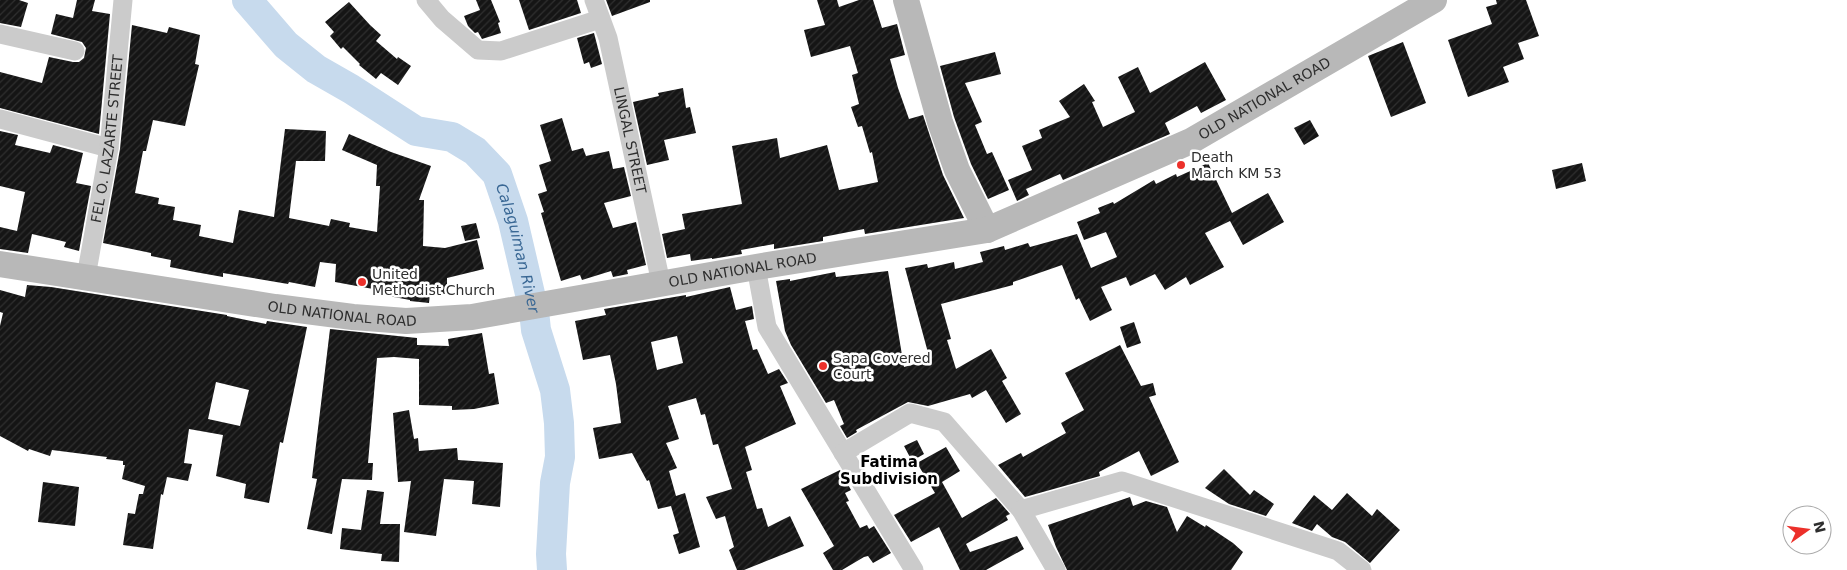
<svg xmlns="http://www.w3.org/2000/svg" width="1847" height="570" font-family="'DejaVu Sans',sans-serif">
<defs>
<pattern id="building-hatch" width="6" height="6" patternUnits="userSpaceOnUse" patternTransform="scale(1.25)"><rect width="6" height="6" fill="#151515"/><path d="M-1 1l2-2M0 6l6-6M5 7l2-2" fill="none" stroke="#2f2f2f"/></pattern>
</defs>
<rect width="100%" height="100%" fill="#fff"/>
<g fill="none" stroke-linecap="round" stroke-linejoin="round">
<path stroke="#c7daed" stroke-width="30" id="s1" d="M247 0 286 45 316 69 351 89 416 131 452 137 475 151 497 174 513 221 534 311 536 330 555 390 559 423 560 457 555 483 551 554 552 570"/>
</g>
<path fill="url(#building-hatch)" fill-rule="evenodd" d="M0 0H19L28 3 21 27 0 23Z
M77 0H95L92 11 110 14 99 134 0 108V72L42 83 49 57 73 62H79L84 58 86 48 82 42 51 34 56 14 73 18Z
M476 0H491L500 22 498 23 501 33 482 39 478 32 475 33 468 26 464 16 480 10Z
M519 0H577L581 13 529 30Z
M606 0H650V2L612 16Z
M817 0H837L839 7 859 0H873L882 28 897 24 905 55 890 59 898 88 909 119 923 115 943 175 964 218 865 234 864 229 823 237V241L774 249V244L741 250 742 254 712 259V258L691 261 690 254 667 258 662 234 685 229 682 214 742 204 732 146 777 138 780 158 827 145 839 190 878 182 872 152 870 153 862 126 858 127 851 107 859 104 852 75 858 73 850 46 811 57 804 30 825 25Z
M1496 0H1526L1539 36 1518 43 1524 59 1503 67 1509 82 1468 97 1448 40 1492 24 1486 7 1497 4Z
M349 2 370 25 381 35 376 41 397 59 398 57 411 66 398 85 381 73 376 79 359 65 360 64 343 47 341 49 330 36 334 32 325 22Z
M132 25 167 33 169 27 200 35 195 64 199 65 185 126 153 120 146 151H143L135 193 159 198 158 204 175 207 173 220 201 225 199 236 233 243 239 210 274 217 285 129 326 131 325 161H296L289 218 329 226 331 219 350 223 349 227 377 232 380 186H376L377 165 342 150 349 134 391 152 431 166 419 200H424L423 246 445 248 477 240 484 269 447 278V294L430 293 429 303 410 301V300L383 295 384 291 335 282 336 264 320 262 315 287 289 282 288 284 223 273V277L195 272 170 267 171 260 151 256V253L103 243 120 149Z
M594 33 602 64 591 68 589 62 584 64 577 38Z
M1403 42 1426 103 1391 117 1368 56Z
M995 52 1001 74 965 83 982 122 975 125 987 154 992 152 1009 190 988 199 971 164 954 117 940 66Z
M1205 62 1226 100 1201 113 1197 106 1165 123 1170 134 1063 180 1060 174 1026 189 1029 195 1017 201 1008 180 1032 170 1022 146 1042 138 1039 130 1070 117 1059 101 1084 84 1095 101 1092 102 1103 127 1135 112 1118 77 1138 67 1150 93Z
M683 88 686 108 690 107 696 133 664 140 669 160 647 165 633 102 659 96 658 93Z
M562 118 572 151 583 148 586 156 609 151 613 169 624 167 631 196 604 203 613 228 636 222 646 265 627 270 628 274 613 277 611 271 582 280 580 275 561 281 541 213 544 212 538 194 547 191 539 165 551 161 540 125Z
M1310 120 1319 136 1304 145 1294 128Z
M0 131 18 135 15 145 50 153 53 145 83 153 76 183 91 186 79 251 64 247 66 242 32 234 28 253 0 249V227L17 231 25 192 0 186Z
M1208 163 1232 213 1268 193 1284 222 1243 245 1230 221 1205 233 1224 267 1190 285 1186 277 1165 290 1155 274 1130 286 1126 277 1101 287 1112 310 1090 321 1079 298 1076 300 1062 265 1013 282V285L941 304 951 339 947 340 956 369 991 349 1007 378 1002 381 1021 414 1006 423 986 390 972 398 970 394 928 406 908 402 856 430 857 432 847 438 840 426 844 424 834 400 826 403 791 345 785 331 776 281 790 279V281L835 272 836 277 888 271 904 367 930 360 905 268 927 264 928 268 954 262 955 269 983 262 980 252 1004 246 1005 250 1028 243 1030 247 1077 234 1091 268 1117 257 1106 232 1084 240 1077 222 1100 213 1098 208 1113 202 1114 204 1154 180 1156 184 1176 174 1177 177Z
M1582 163 1586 181 1556 189 1552 170Z
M476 223 480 238 465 241 461 226Z
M27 285 51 287 227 315V316L266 324 267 321 307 327 283 443 280 442 269 503 244 498 246 484 216 476 223 435 189 429 184 463 192 464 188 481 167 477 163 495 161 494 153 549 123 545 128 513 135 514 139 494H143L145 486 122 479 125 465H123V461L106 459 107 457 52 450 50 456 29 449 28 451 0 436V326L3 313 0 312V290L25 297ZM216 382 249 390 240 426 208 419Z
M730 287 736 310 752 306 754 319 745 321 753 350 757 349 768 374 779 369 788 383 780 386 796 424 745 447 752 470 746 472 757 509 762 508 768 527 790 516 804 546 744 570H737L729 550 734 547 725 516 716 519 706 497 732 489 718 444 713 445 705 414 701 415 696 398 668 406 679 439 666 443 677 468 669 471 676 496 685 493 700 547 679 554 673 535 679 533 671 506 658 509 649 480 647 481 632 453 599 459 593 428 621 423 616 384 610 355 583 360 575 321 606 315 604 309 686 295V297ZM677 336 683 363 657 370 651 342Z
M1134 322 1141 343 1127 348 1120 327Z
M330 329 417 338V345L449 346 448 339 482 333 489 374 494 373 499 404 474 409 452 410V406L419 405V359L394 357 377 358 368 463H373L372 480 342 479 332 534 307 529 317 479 312 478Z
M1120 345 1141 386 1153 383 1156 395 1149 397 1179 462 1151 476 1139 451 1099 472 1100 476 1025 497 998 465 1021 453 1023 457 1066 433 1061 423 1084 410 1065 373Z
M409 410 414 439 418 438 419 451 457 448 458 460 503 463 500 507 472 504 474 481 444 479 436 536 404 532 411 481 398 482 393 413Z
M917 440 924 454 912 461 904 446Z
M946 447 960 471 942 482 962 518 996 498 1010 514 1006 516 1008 520 966 544 970 552 1017 536 1024 549 986 570H960L939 527 911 542 894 515 935 493 917 463Z
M1224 469 1250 495 1254 490 1274 504 1266 516 1229 504 1205 488Z
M840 470 851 490 845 493 849 501 846 502 860 528 867 525 869 529 874 526 891 553 873 563 868 556 864 557 842 570H833L823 553 834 546 801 489Z
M43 482 79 487 75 526 38 522Z
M367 490 384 492 380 524H400L399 562 381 561 382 554 340 549 342 528 361 530Z
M1347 493 1372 516 1377 509 1400 530 1370 563 1345 542 1332 537 1317 524 1312 531 1292 523 1314 495 1332 510Z
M1130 497 1133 506 1146 501 1167 507 1177 532 1187 516 1205 527 1206 525 1233 543 1243 552 1231 570H1067L1056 547 1048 525Z"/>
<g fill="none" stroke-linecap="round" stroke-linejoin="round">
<g stroke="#cbcbcb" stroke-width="19">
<path d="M426 0 442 19 478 50 501 51 600 19"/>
<path id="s2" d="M594 0 608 38 661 283"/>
<path d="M0 34 75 51"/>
<path d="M0 119 109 148"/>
<path d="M756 267 767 327 914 570"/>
<path id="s3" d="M86 277 109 148 123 0"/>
<path d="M843 453 910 413 944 422 1021 510 1056 570"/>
<path d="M1021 510 1122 481 1338 551 1362 570"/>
</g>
<g stroke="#b8b8b8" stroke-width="26">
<path d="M906 0 940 122 957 170 987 230"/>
<path id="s4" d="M0 264 275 307 353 317 406 321 472 317 756 267 987 230 1191 141 1434 0"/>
</g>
</g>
<g fill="#ec302a" stroke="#fff" stroke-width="2">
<circle cx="1181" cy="165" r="5"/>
<circle cx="362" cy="282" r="5"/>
<circle cx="823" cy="366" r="5"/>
</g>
<g text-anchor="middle" stroke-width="5" stroke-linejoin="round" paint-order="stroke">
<g font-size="14" fill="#2e2e2e" stroke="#fff">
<text dy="5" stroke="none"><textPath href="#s4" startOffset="1306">OLD NATIONAL ROAD</textPath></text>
<text dy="5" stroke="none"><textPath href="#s3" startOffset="140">FEL O. LAZARTE STREET</textPath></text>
<text dy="5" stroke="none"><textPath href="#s2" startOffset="145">LINGAL STREET</textPath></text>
<text dy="5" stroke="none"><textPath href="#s4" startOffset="751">OLD NATIONAL ROAD</textPath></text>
<text dy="5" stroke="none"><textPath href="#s4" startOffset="346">OLD NATIONAL ROAD</textPath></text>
</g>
<g font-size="14" fill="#2e2e2e" stroke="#fff" text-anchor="start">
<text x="1191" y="162">Death<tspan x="1191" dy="16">March KM 53</tspan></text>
<text x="372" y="279">United<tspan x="372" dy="16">Methodist Church</tspan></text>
<text x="833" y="363">Sapa Covered<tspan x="833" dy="16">Court</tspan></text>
</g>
<g font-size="15" font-style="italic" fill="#396794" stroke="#fff">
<text dy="5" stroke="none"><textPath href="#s1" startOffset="388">Calaguiman River</textPath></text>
</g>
<g font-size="15" font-weight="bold" fill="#000" stroke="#fff">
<text x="889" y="467">Fatima<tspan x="889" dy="17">Subdivision</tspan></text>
</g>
</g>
<g transform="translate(1807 530) rotate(76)"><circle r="24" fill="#ffffff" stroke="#ababab"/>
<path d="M0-4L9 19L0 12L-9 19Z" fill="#ec302a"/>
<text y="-8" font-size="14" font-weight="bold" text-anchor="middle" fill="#2e2e2e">N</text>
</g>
</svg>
